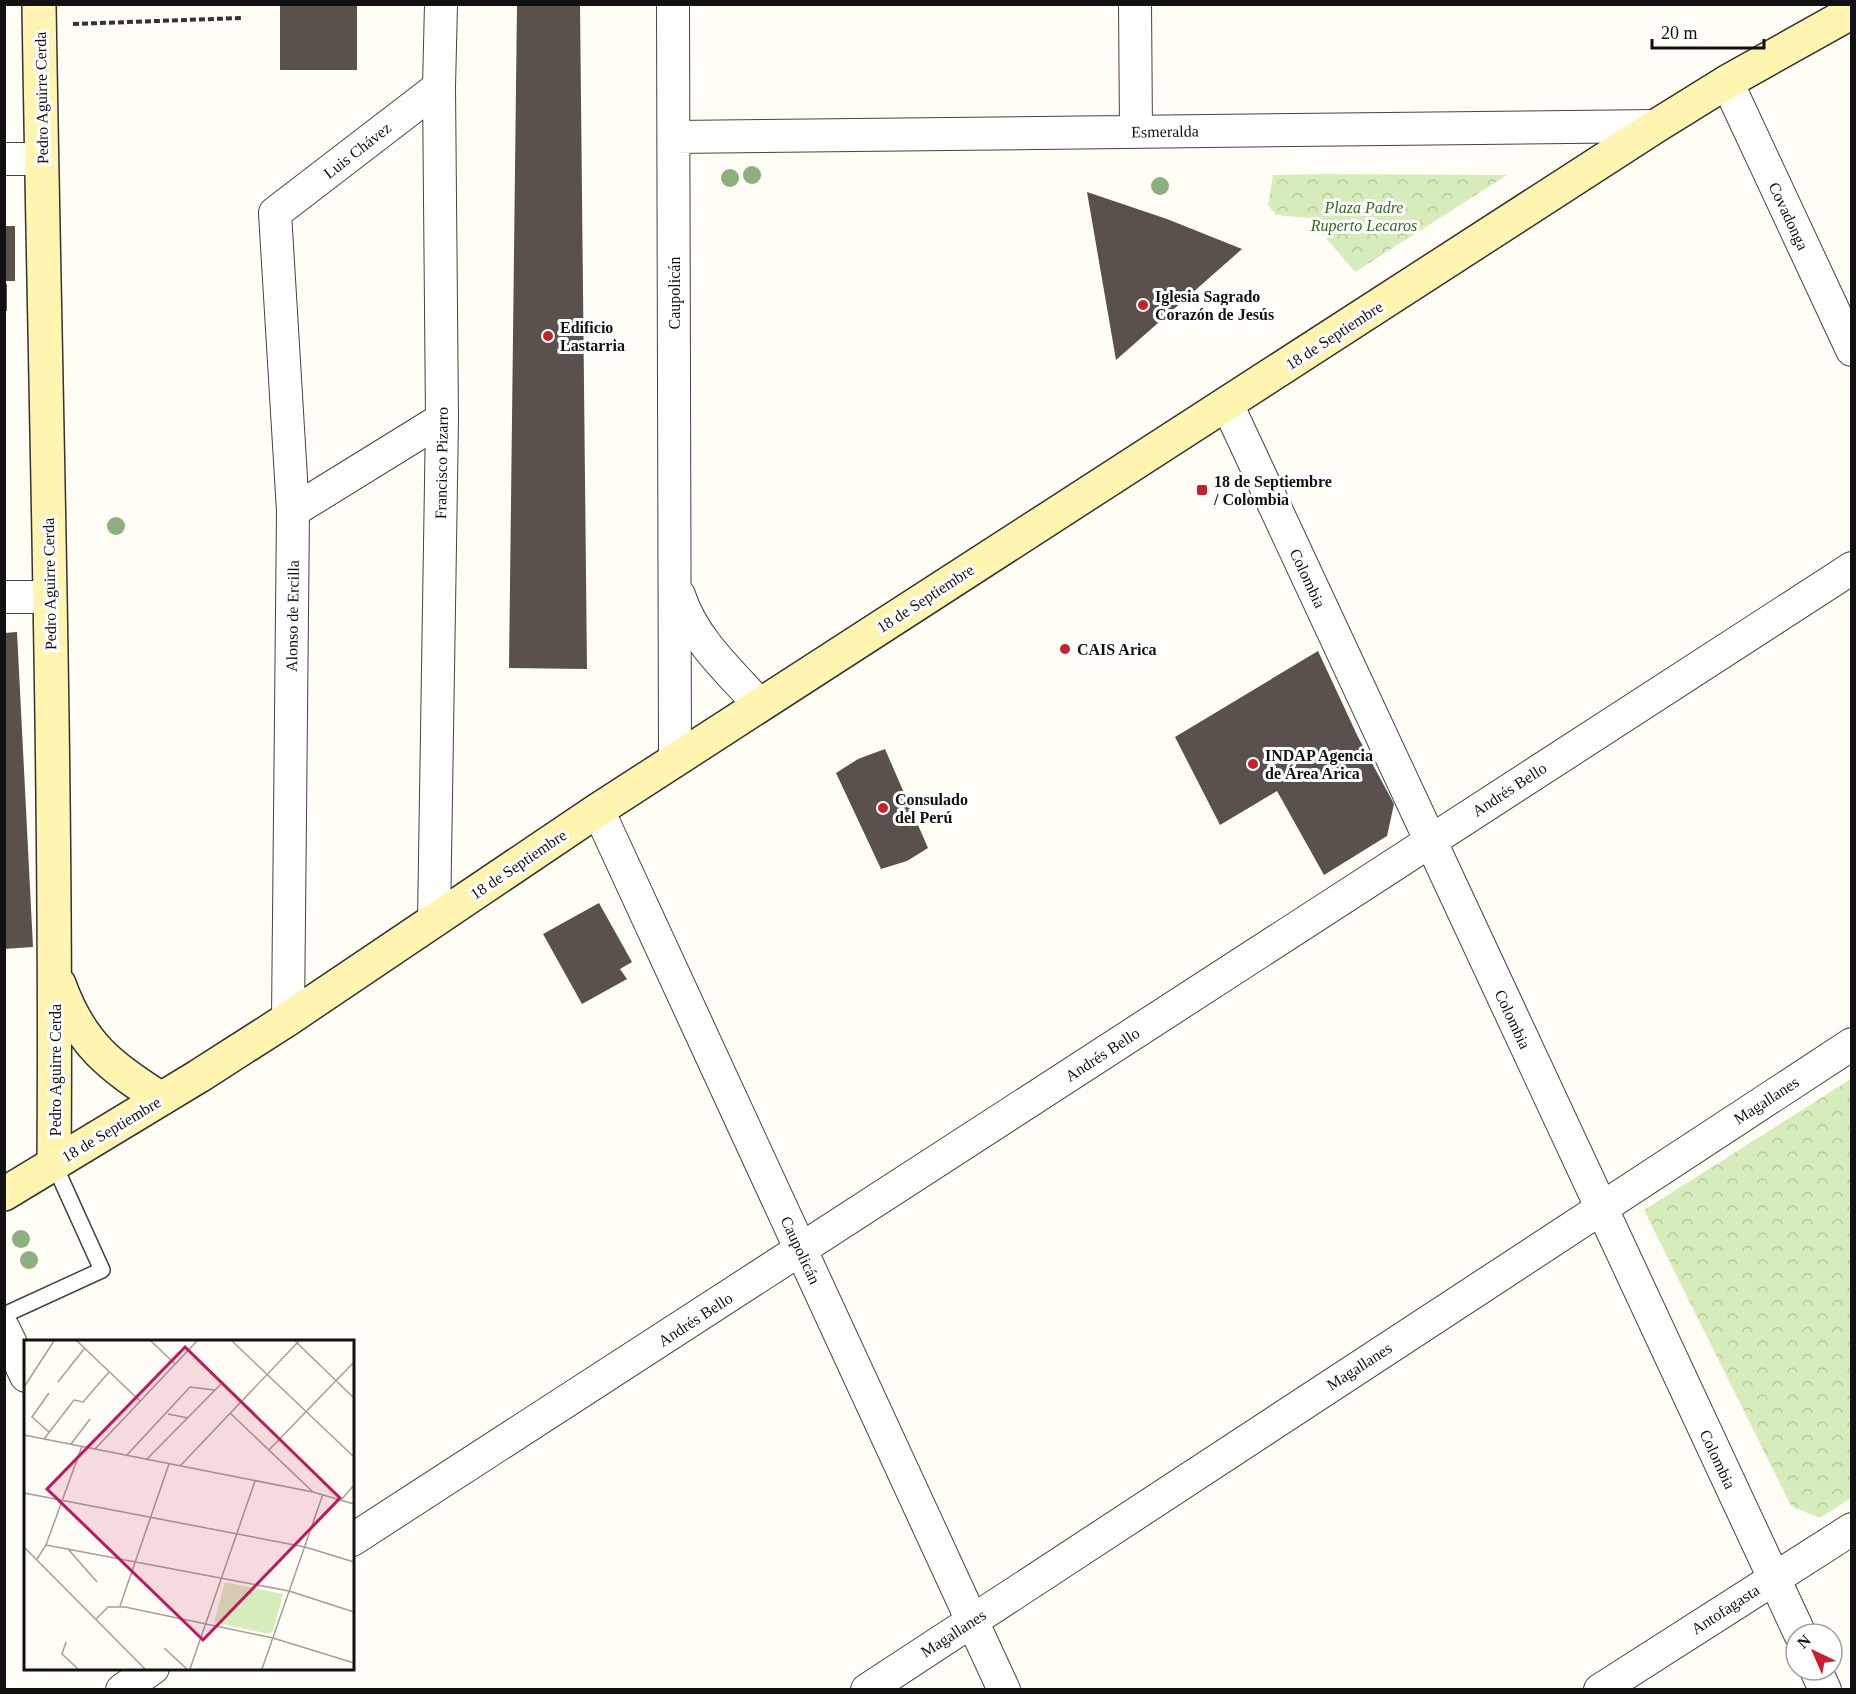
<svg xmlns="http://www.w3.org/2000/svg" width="1856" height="1694" font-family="Georgia,serif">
<defs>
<pattern id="park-crowns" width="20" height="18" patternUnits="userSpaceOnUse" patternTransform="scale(1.5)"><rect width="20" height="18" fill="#d6edbb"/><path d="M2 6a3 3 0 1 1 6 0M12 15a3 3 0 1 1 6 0" fill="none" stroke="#b7caa0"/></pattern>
</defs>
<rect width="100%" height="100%" fill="#fffdf5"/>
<path fill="url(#park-crowns)" d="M1324 174 1507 175 1355 272 1309 218 1276 215 1268 205 1273 175Z
M1851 1079V1498L1820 1518 1791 1506 1644 1210Z"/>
<path fill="#5a514c" d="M280 4H357V70H280Z
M517 4H580L587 669 509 668Z
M1087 192 1167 219 1242 249 1116 360Z
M4 226H15V281H4Z
M4 284H7V311H4Z
M17 632 33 947 4 949V633Z
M1318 651 1358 737 1394 804 1387 836 1324 875 1277 791 1220 825 1175 737Z
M885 749 928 848 907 861 881 869 836 773 858 759Z
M599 903 632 962 620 969 627 979 582 1004 543 934Z"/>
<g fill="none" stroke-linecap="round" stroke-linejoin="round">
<defs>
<path id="service" d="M4 1315 102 1270 54 1164"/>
<path id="minor" d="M673 4 675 760
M1135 4 1136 131
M1727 82 1852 350
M674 137 1656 126
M4 159H42
M1227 404 1800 1634
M293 511 442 419
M679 595C693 639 729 671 760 705
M4 597H49
M598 810 1004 1690
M434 921 442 419 439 87 441 4
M288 1019 293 511 275 213 439 87
M4 1329 26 1376
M352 1540 1852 568
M1816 1670 1825 1690
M122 1690 153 1668
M867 1690 1852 1044
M1600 1690 1852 1529"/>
<path id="secondary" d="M39 4C45 391 57 777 54 1164
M59 984C81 1045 109 1065 161 1099
M4 1194 199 1076 288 1019 598 810 1656 126 1727 82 1852 12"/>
</defs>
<use href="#service" stroke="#444" stroke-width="18"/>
<use href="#minor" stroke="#444" stroke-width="34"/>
<use href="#secondary" stroke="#333" stroke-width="36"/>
<path stroke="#333" stroke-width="4" stroke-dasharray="6 3" stroke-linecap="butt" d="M73 24 241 18"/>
<use href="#service" stroke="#fff" stroke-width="15"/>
<use href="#minor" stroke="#fff" stroke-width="32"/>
<use href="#secondary" stroke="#fff5b0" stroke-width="33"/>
</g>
<g fill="#8dae7e">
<circle cx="752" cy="175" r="9"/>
<circle cx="730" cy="178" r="9"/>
<circle cx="1160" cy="186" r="9"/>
<circle cx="116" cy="526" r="9"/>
<circle cx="21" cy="1239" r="9"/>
<circle cx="29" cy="1260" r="9"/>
</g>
<g fill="#ca202b" stroke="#fff" stroke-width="2">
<circle cx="1143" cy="305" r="6"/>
<circle cx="548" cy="336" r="6"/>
<rect x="1196" y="484" width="12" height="12" rx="3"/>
<circle cx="1065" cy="649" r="6"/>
<circle cx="1253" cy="764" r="6"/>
<circle cx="883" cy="808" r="6"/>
</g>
<g text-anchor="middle" stroke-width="6" stroke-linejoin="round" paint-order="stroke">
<g font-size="16" fill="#111" stroke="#fff">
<text transform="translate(41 98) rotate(-91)" y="6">Pedro Aguirre Cerda</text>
<text transform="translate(1165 131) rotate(-1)" y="6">Esmeralda</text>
<text transform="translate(357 150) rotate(-38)" y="6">Luis Chávez</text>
<text transform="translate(1789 216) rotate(65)" y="6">Covadonga</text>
<text transform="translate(674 293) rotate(-90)" y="6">Caupolicán</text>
<text transform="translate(1334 335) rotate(-33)" y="6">18 de Septiembre</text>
<text transform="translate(441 463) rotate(-89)" y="6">Francisco Pizarro</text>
<text transform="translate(1308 578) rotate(65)" y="6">Colombia</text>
<text transform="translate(49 584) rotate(-91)" y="6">Pedro Aguirre Cerda</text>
<text transform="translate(925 598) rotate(-33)" y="6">18 de Septiembre</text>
<text transform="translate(292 616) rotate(-89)" y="6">Alonso de Ercilla</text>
<text transform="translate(1509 789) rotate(-33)" y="6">Andrés Bello</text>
<text transform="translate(518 864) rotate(-34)" y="6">18 de Septiembre</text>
<text transform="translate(1513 1019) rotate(65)" y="6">Colombia</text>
<text transform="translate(1102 1054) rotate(-33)" y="6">Andrés Bello</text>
<text transform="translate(55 1070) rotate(-90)" y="6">Pedro Aguirre Cerda</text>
<text transform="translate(1766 1100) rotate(-33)" y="6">Magallanes</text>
<text transform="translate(111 1129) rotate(-31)" y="6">18 de Septiembre</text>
<text transform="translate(801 1250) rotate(65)" y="6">Caupolicán</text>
<text transform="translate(695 1319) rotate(-33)" y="6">Andrés Bello</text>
<text transform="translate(1359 1366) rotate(-33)" y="6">Magallanes</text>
<text transform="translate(1718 1459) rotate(65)" y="6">Colombia</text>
<text transform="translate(1725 1609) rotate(-33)" y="6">Antofagasta</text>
<text transform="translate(953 1633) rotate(-33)" y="6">Magallanes</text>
</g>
<g font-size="16" font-style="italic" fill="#2f6e1c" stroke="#fff">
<text x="1364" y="213">Plaza Padre<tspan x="1364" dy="18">Ruperto Lecaros</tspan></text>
</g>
<g font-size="16" font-weight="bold" fill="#111" stroke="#fff" text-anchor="start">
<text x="1155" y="302">Iglesia Sagrado<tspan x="1155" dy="18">Corazón de Jesús</tspan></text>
<text x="560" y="333">Edificio<tspan x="560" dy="18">Lastarria</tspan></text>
<text x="1214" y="487">18 de Septiembre<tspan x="1214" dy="18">/ Colombia</tspan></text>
<text x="1077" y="655">CAIS Arica</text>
<text x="1265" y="761">INDAP Agencia<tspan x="1265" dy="18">de Área Arica</tspan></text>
<text x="895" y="805">Consulado<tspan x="895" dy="18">del Perú</tspan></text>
</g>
</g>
<g transform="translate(24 1340)">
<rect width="330" height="330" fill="#fffdf5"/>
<path d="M201 242 259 254 249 291 245 294 190 282Z" fill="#d6edbb"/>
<path fill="none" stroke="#a09f9a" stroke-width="1.5" d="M53 1 116 61M127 1 151 24M208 1 330 117M271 1 330 58M34 42 60 9M0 47 30 1M25 53 8 77 25 92M206 73 289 152M144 74 164 78M0 95 289 152 330 164M20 99 50 60 59 62 85 32M47 104 66 79M71 109 173 1M245 110 330 22M102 116 166 47 190 50M122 120 199 42M156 126 275 1M0 153 281 207 330 222M318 159 330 145M22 205 265 251 330 272M0 207 121 329M44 209 73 242M13 219 22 205 58 106M96 266 145 124M72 279 84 267H101L249 298 330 323M42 302 38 314 54 329M140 308 163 329M166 329 231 141M238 329 299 154"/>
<path fill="#c2185b" fill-opacity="0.15" stroke="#c2185b" stroke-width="3" d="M161 7 316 158 179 300 23 149Z"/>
<rect width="330" height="330" fill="none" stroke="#111" stroke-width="3"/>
</g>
<rect width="1856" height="1694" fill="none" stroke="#111111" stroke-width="12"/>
<g transform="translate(1814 1652) rotate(316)"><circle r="28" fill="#ffffff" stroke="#a0a0a0" stroke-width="1.5"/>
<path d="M0-4.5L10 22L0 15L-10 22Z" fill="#ca202b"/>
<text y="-9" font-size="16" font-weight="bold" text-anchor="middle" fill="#111111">N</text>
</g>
<path d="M1652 39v9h112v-9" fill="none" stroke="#111111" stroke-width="3"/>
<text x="1661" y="39" font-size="18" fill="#111111" stroke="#ffffff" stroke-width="4.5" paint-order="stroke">20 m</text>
</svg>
